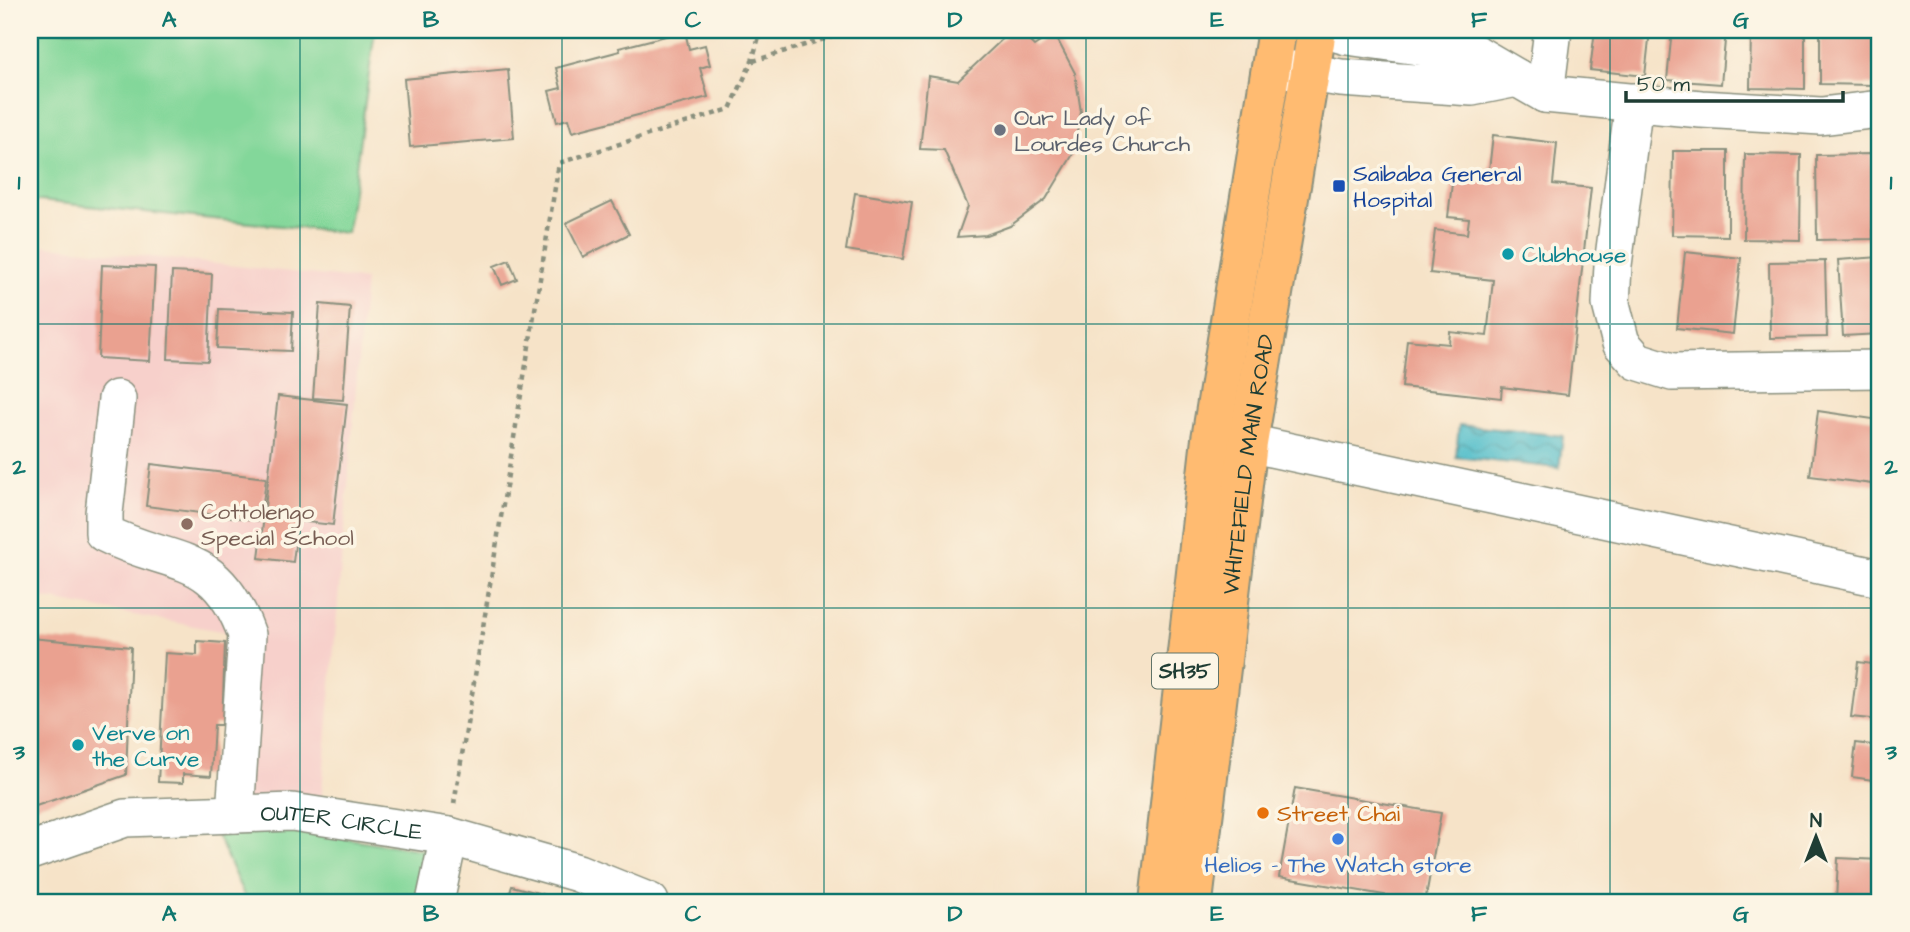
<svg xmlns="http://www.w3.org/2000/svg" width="1910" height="932" font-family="'Architects Daughter',sans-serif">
<defs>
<pattern id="water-waves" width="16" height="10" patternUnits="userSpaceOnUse" patternTransform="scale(1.75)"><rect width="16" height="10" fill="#50bdca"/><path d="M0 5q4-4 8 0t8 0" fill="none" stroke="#429ba5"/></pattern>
</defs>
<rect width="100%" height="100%" fill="#fcf5e5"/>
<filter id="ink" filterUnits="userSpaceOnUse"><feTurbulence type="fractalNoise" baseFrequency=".0143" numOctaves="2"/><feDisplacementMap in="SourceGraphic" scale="14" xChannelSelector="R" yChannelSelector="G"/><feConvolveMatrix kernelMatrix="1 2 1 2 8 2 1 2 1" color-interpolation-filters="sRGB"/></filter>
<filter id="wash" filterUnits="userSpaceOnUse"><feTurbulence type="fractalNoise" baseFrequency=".00686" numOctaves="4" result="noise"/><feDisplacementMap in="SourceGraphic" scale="28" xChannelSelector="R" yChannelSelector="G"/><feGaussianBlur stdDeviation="1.57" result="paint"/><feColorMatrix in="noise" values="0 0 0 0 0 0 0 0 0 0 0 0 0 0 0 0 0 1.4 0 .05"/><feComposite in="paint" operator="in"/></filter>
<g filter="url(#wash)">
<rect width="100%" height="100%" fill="#f6e3c8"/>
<path fill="#f7d0cb" d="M30 244 365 280 321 803 218 801 232 633 30 596Z"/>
<path fill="#83d79a" stroke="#518a67" stroke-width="2" d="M30 30H375L347 233 30 200Z
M291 830 430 851 420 902H247L216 833Z"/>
<path fill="url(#water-waves)" stroke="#387d7f" stroke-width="2" d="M1459 425 1563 436 1559 468 1456 457Z"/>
<g id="blocks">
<path fill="#eaa190" d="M1012 30H1018L1034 46 1054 33 1075 73 1081 112 1072 156 1046 199 1010 226 986 235 957 237 968 206 944 150 920 149 928 76 958 81Z
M1595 30H1650L1645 76 1590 70Z
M1672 30H1726L1721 84 1667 80Z
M1751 30H1805V89L1750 88Z
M1820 30H1874V85L1820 84Z
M685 31 689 49 705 45 710 65 700 68 708 97 572 132 568 119 557 122 549 91 561 88 556 68 620 51 619 48Z
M508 69 514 138 410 147 404 79Z
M1493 135 1557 143 1553 184 1591 188 1568 395 1502 387 1501 398 1402 387 1407 340 1449 344 1450 332 1487 336 1493 280 1430 273 1435 230 1467 234 1469 219 1448 217 1453 175 1488 179Z
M1673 151H1728V236L1672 235Z
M1745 154 1801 155 1800 240 1744 239Z
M1872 154 1873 239 1817 240 1816 155Z
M855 193 912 202 903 259 846 250Z
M612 201 629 234 583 257 566 223Z
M1685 252 1741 258 1733 334 1677 328Z
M1880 257V334L1843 336 1838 260Z
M509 260 517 279 502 285 494 266Z
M1825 261 1827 337 1770 338 1769 262Z
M102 265 155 267 150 361 98 358Z
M172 272 212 274 208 361 168 359Z
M320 304 350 307 343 400 313 398Z
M219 309 293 312 291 351 217 348Z
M278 396 347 404 333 525 298 521 293 562 259 558Z
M1818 411 1880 420V485L1810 476Z
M151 464 266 478 261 521 146 506Z
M30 638 131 647 126 775 30 808V716L34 710H30Z
M197 641 225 643 222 725H214L211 776 183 774V783L158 782 165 653 197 655Z
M1858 662 1880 665V720L1851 717Z
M1856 743 1880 746V781L1852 777Z
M1295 788 1441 813 1425 902 1279 877Z
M1838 858 1880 860V902H1836Z
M512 886 568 901 567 902H507Z
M1278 897 1298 901V902H1277Z"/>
</g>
</g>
<g filter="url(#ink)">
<use href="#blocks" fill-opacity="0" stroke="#8a907e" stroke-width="2"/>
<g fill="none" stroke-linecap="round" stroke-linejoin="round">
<defs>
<g id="minor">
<path d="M1280 68 1341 78 1472 87 1517 78 1476 54 1347 36 1326 30"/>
<path d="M1517 78 1545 94 1701 109 1821 116 1880 109"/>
<path d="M1545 94 1553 30"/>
<path d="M1634 102 1613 265 1611 304 1621 343 1637 361 1672 372 1880 369"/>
<path d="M117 399 104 513V533C172 568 216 548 247 635L235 814"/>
<path d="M1248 443 1880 578"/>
<path id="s1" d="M30 851 125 818 292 812 449 836 578 873 650 902"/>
<path d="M435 902 449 836"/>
</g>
<g id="major">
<path d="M1159 902 1211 439 1277 30"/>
<path id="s2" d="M1193 902 1248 443 1317 30"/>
</g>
</defs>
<use href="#minor" stroke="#8a907e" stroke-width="40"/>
<use href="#major" stroke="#8a907e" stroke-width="42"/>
<path stroke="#8a907e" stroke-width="4.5" stroke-dasharray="5 5" stroke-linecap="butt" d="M753 61 854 30
M454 804 559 163 730 109 752 61 761 30"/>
<use href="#minor" stroke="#fff" stroke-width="37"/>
<use href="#major" stroke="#ffbb71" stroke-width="38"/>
</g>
</g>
<path fill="none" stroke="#0f766e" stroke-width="2" stroke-opacity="0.55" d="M300 30V902M562 30V902M824 30V902M1086 30V902M1348 30V902M1610 30V902M30 324H1880M30 608H1880"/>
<circle fill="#6b7280" stroke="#fcf5e5" stroke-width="2.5" cx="1000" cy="130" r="7"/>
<rect fill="#1a4fb4" stroke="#fcf5e5" stroke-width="2.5" x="1332" y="179" width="14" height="14" rx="3.5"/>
<g fill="#0f9aa8" stroke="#fcf5e5" stroke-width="2.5">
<circle cx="1508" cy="254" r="7"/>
<circle cx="78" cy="745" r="7"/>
</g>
<circle fill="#8d6e63" stroke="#fcf5e5" stroke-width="2.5" cx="187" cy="524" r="7"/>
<circle fill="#e8710a" stroke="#fcf5e5" stroke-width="2.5" cx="1263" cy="813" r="7"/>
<circle fill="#3f7fe0" stroke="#fcf5e5" stroke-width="2.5" cx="1338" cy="839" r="7"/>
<g text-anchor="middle" stroke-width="7" stroke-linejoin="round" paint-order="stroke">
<rect fill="#fcf5e5" stroke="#617469" stroke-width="2" x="1152" y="653.5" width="66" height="35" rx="5"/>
<g font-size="21" font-weight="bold" fill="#1f3d34">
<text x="1185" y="678">SH35</text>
</g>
<g font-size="23" fill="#5b616d" stroke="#fcf5e5" text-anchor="start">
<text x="1014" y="125">Our Lady of<tspan x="1014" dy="26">Lourdes Church</tspan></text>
</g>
<g font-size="23" fill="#164399" stroke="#fcf5e5" text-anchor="start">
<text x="1353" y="181">Saibaba General<tspan x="1353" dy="26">Hospital</tspan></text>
</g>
<g font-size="23" fill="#0d838f" stroke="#fcf5e5" text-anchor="start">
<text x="1522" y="262">Clubhouse</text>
<text x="92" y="740">Verve on<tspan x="92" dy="26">the Curve</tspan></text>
</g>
<g font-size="23" fill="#1f3d34" stroke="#fcf5e5">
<text dy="8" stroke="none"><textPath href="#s2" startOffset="441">WHITEFIELD MAIN ROAD</textPath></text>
<text dy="8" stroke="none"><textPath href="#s1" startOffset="318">OUTER CIRCLE</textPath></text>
</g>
<g font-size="23" fill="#785e54" stroke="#fcf5e5" text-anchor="start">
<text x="201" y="519">Cottolengo<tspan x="201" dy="26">Special School</tspan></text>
</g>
<g font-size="23" fill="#c56008" stroke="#fcf5e5" text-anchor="start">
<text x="1277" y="821">Street Chai</text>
</g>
<g font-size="23" fill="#366cbe" stroke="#fcf5e5">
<text x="1338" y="872">Helios - The Watch store</text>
</g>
</g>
<rect width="1910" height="932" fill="none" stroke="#fcf5e5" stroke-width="77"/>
<g transform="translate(1816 837)" stroke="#fcf5e5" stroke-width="5" paint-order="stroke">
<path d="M0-5L12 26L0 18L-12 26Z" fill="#1f3d34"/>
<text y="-10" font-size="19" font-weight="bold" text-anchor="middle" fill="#1f3d34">N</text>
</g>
<path d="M1626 91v10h217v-10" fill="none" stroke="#1f3d34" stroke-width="3.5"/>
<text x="1637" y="91" font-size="21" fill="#1f3d34" stroke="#fcf5e5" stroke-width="5" paint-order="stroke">50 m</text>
<rect x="38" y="38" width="1833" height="856" fill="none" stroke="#0f766e" stroke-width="2.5"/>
<g font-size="23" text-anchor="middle" font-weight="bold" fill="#0f766e">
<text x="169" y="27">A</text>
<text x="431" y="27">B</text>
<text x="693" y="27">C</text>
<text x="955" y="27">D</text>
<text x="1217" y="27">E</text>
<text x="1479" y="27">F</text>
<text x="1741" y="27">G</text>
<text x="19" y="189">1</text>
<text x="1891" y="189">1</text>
<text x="19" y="474">2</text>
<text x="1891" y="474">2</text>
<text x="19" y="759">3</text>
<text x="1891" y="759">3</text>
<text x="169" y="921">A</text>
<text x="431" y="921">B</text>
<text x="693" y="921">C</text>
<text x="955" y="921">D</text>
<text x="1217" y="921">E</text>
<text x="1479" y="921">F</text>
<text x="1741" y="921">G</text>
</g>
</svg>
